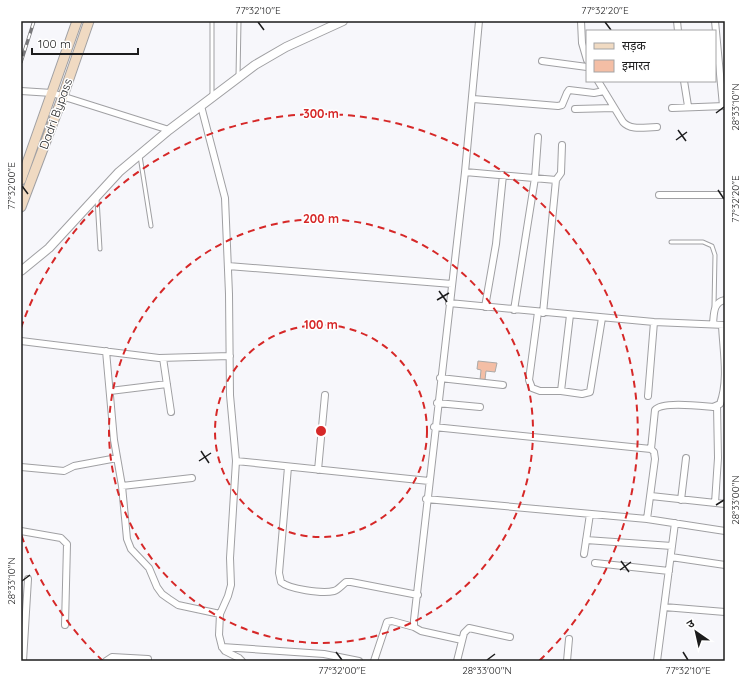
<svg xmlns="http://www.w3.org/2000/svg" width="746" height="682" font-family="Quicksand,'Noto Sans Devanagari',sans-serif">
<rect width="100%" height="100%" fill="#f7f7fb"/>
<path fill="#f4bea5" stroke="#aca9a7" d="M478 361 497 363 495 372 486 371 485 380H480L481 370 477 369Z"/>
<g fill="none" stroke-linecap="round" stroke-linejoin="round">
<defs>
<path id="service" d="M212 21V95
M238 77 239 21
M140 156 151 226
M97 199 100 249
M671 242H703L712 246 715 255 714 306"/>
<path id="minor" d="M581 21 582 43 587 60
M677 21 678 31
M715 21 723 106
M542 61 587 67
M598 81 623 122C631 131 645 127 657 127
M684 81 688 106
M21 91 52 93 169 130
M473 99 558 106 562 105 567 93 569 90 594 93 604 91
M201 106 225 198 229 294 230 395 236 461 230 558 231 585 228 596 220 614 219 635 222 647 225 651 239 658 242 661
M672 108 725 106
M575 109 614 108
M465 172 556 180 561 173 562 145
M659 195H725
M228 266 452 284
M449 303 654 322 725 325
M485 307 496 244 503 175
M514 310 535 178 538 137
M538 312 529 380 532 388 540 391H561L582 394 590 392 602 318
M543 313 556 180
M713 324C714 314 713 302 725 300
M21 341 159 358 230 356
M106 351 114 440 122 486 127 539 131 549 149 568 157 587 162 594 169 599 178 605 220 614
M163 358 171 412
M440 378 503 385
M110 391 167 384
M561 391 570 315
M648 396 654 322
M437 403 480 407
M434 427 651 449 654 452 655 459 647 519
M651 449 655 410C662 401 701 406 713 407L720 404C729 380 723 350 722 325
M236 461 429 481
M21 467 64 471 74 466 117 458
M288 467 279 573 281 582C289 589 322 594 334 591 338 590 342 585 346 582H351L418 595
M318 470 325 395
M122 486 192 478
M651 496 725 504
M426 499 647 519 725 531
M681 500 686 458
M715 503 718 458 717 406
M21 531 61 538 67 544 65 625
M586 540 672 546
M584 554 590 514
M671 557 725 565
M595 563 669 571
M664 607 725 612
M462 640 421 631 414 627V620L465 172 479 21
M222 647 324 654 359 661
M23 661 28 579
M106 661 112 657 148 659
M374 661 387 622 392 621 414 627
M457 661 464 633 469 628 510 637
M567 661 569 639
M657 661 675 523"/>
<path id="tertiary" d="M21 271 49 248 119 172 169 130 255 65 286 47 343 21"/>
<path id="secondary" d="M21 180 77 21
M21 207 63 96 89 21"/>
</defs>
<use href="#service" stroke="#a0a0a3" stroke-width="5"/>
<use href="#minor" stroke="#a0a0a3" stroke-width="8"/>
<use href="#tertiary" stroke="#a0a0a3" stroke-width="10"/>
<use href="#secondary" stroke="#a0a0a3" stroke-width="11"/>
<use href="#service" stroke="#fff" stroke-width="3"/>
<use href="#minor" stroke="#fff" stroke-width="6"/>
<use href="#tertiary" stroke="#fff" stroke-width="8"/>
<use href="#secondary" stroke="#f0dac2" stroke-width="9"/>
<defs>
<path id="rail" d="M21 62 34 21"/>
</defs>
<use href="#rail" stroke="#78787b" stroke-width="3.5"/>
<use href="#rail" stroke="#fff" stroke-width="2" stroke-dasharray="6" stroke-linecap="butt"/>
</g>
<path fill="none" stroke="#1c1c1d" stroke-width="1.5" d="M258 22 264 30M605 22 611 30M716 113 724 107M678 130 686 141M676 140 687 132M22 186 28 194M718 190 724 199M439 291 447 302M437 300 449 293M201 451 209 463M199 461 211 453M716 505 724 500M621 561 629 572M620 570 631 562M22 581 30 575M336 652 342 660M683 652 688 660M487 660 495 654"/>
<g fill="none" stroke="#d62828" stroke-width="2" stroke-dasharray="7 5">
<circle cx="321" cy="431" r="106"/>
<circle cx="321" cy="431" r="212"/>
<path d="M103 661A317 317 0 0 1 21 534M21 328A317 317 0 1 1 539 661"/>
</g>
<g text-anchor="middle" stroke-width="3" stroke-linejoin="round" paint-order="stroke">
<g font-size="12" fill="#1c1c1d" stroke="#fff">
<text transform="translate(56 114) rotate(-70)" y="4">Dadri Bypass</text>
</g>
</g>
<circle cx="321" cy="431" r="6" fill="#d62828" stroke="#fff" stroke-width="2"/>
<g font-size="12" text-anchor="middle" font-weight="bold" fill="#d62828" stroke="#fff" stroke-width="3" stroke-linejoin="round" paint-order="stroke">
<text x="321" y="118">300 m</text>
<text x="321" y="223">200 m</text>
<text x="321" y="329">100 m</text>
</g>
<rect width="746" height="682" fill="none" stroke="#ffffff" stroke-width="44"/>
<rect x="586" y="30" width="130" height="52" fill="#ffffff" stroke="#a4a4a5"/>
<rect x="594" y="43" width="20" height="6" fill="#f0dac2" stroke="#a4a4a5"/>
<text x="622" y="50" font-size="12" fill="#1c1c1d">सड़क</text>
<rect x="594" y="60" width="20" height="12" fill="#f4bea5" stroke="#a4a4a5"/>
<text x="622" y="70" font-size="12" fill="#1c1c1d">इमारत</text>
<g transform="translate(696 632) rotate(326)" stroke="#ffffff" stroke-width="3" paint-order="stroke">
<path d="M0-3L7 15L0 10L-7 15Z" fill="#1c1c1d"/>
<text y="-6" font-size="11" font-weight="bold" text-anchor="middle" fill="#1c1c1d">उ</text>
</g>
<path d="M32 48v6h106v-6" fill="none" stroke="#1c1c1d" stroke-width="2"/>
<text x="38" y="48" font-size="12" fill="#1c1c1d" stroke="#ffffff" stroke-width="3" paint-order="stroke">100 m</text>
<rect x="22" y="22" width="702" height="638" fill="none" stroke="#1c1c1d" stroke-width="1.5"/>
<g font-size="10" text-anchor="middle" fill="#1c1c1d">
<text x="258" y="14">77°32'10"E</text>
<text x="605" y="14">77°32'20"E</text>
<text transform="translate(735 107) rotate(-90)" y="4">28°33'10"N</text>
<text transform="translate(11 186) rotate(-90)" y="4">77°32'00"E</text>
<text transform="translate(735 199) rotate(-90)" y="4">77°32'20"E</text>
<text transform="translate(735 500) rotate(-90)" y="4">28°33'00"N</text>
<text transform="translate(11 581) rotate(-90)" y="4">28°33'10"N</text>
<text x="342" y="674">77°32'00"E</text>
<text x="487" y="674">28°33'00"N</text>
<text x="688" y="674">77°32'10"E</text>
</g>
</svg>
